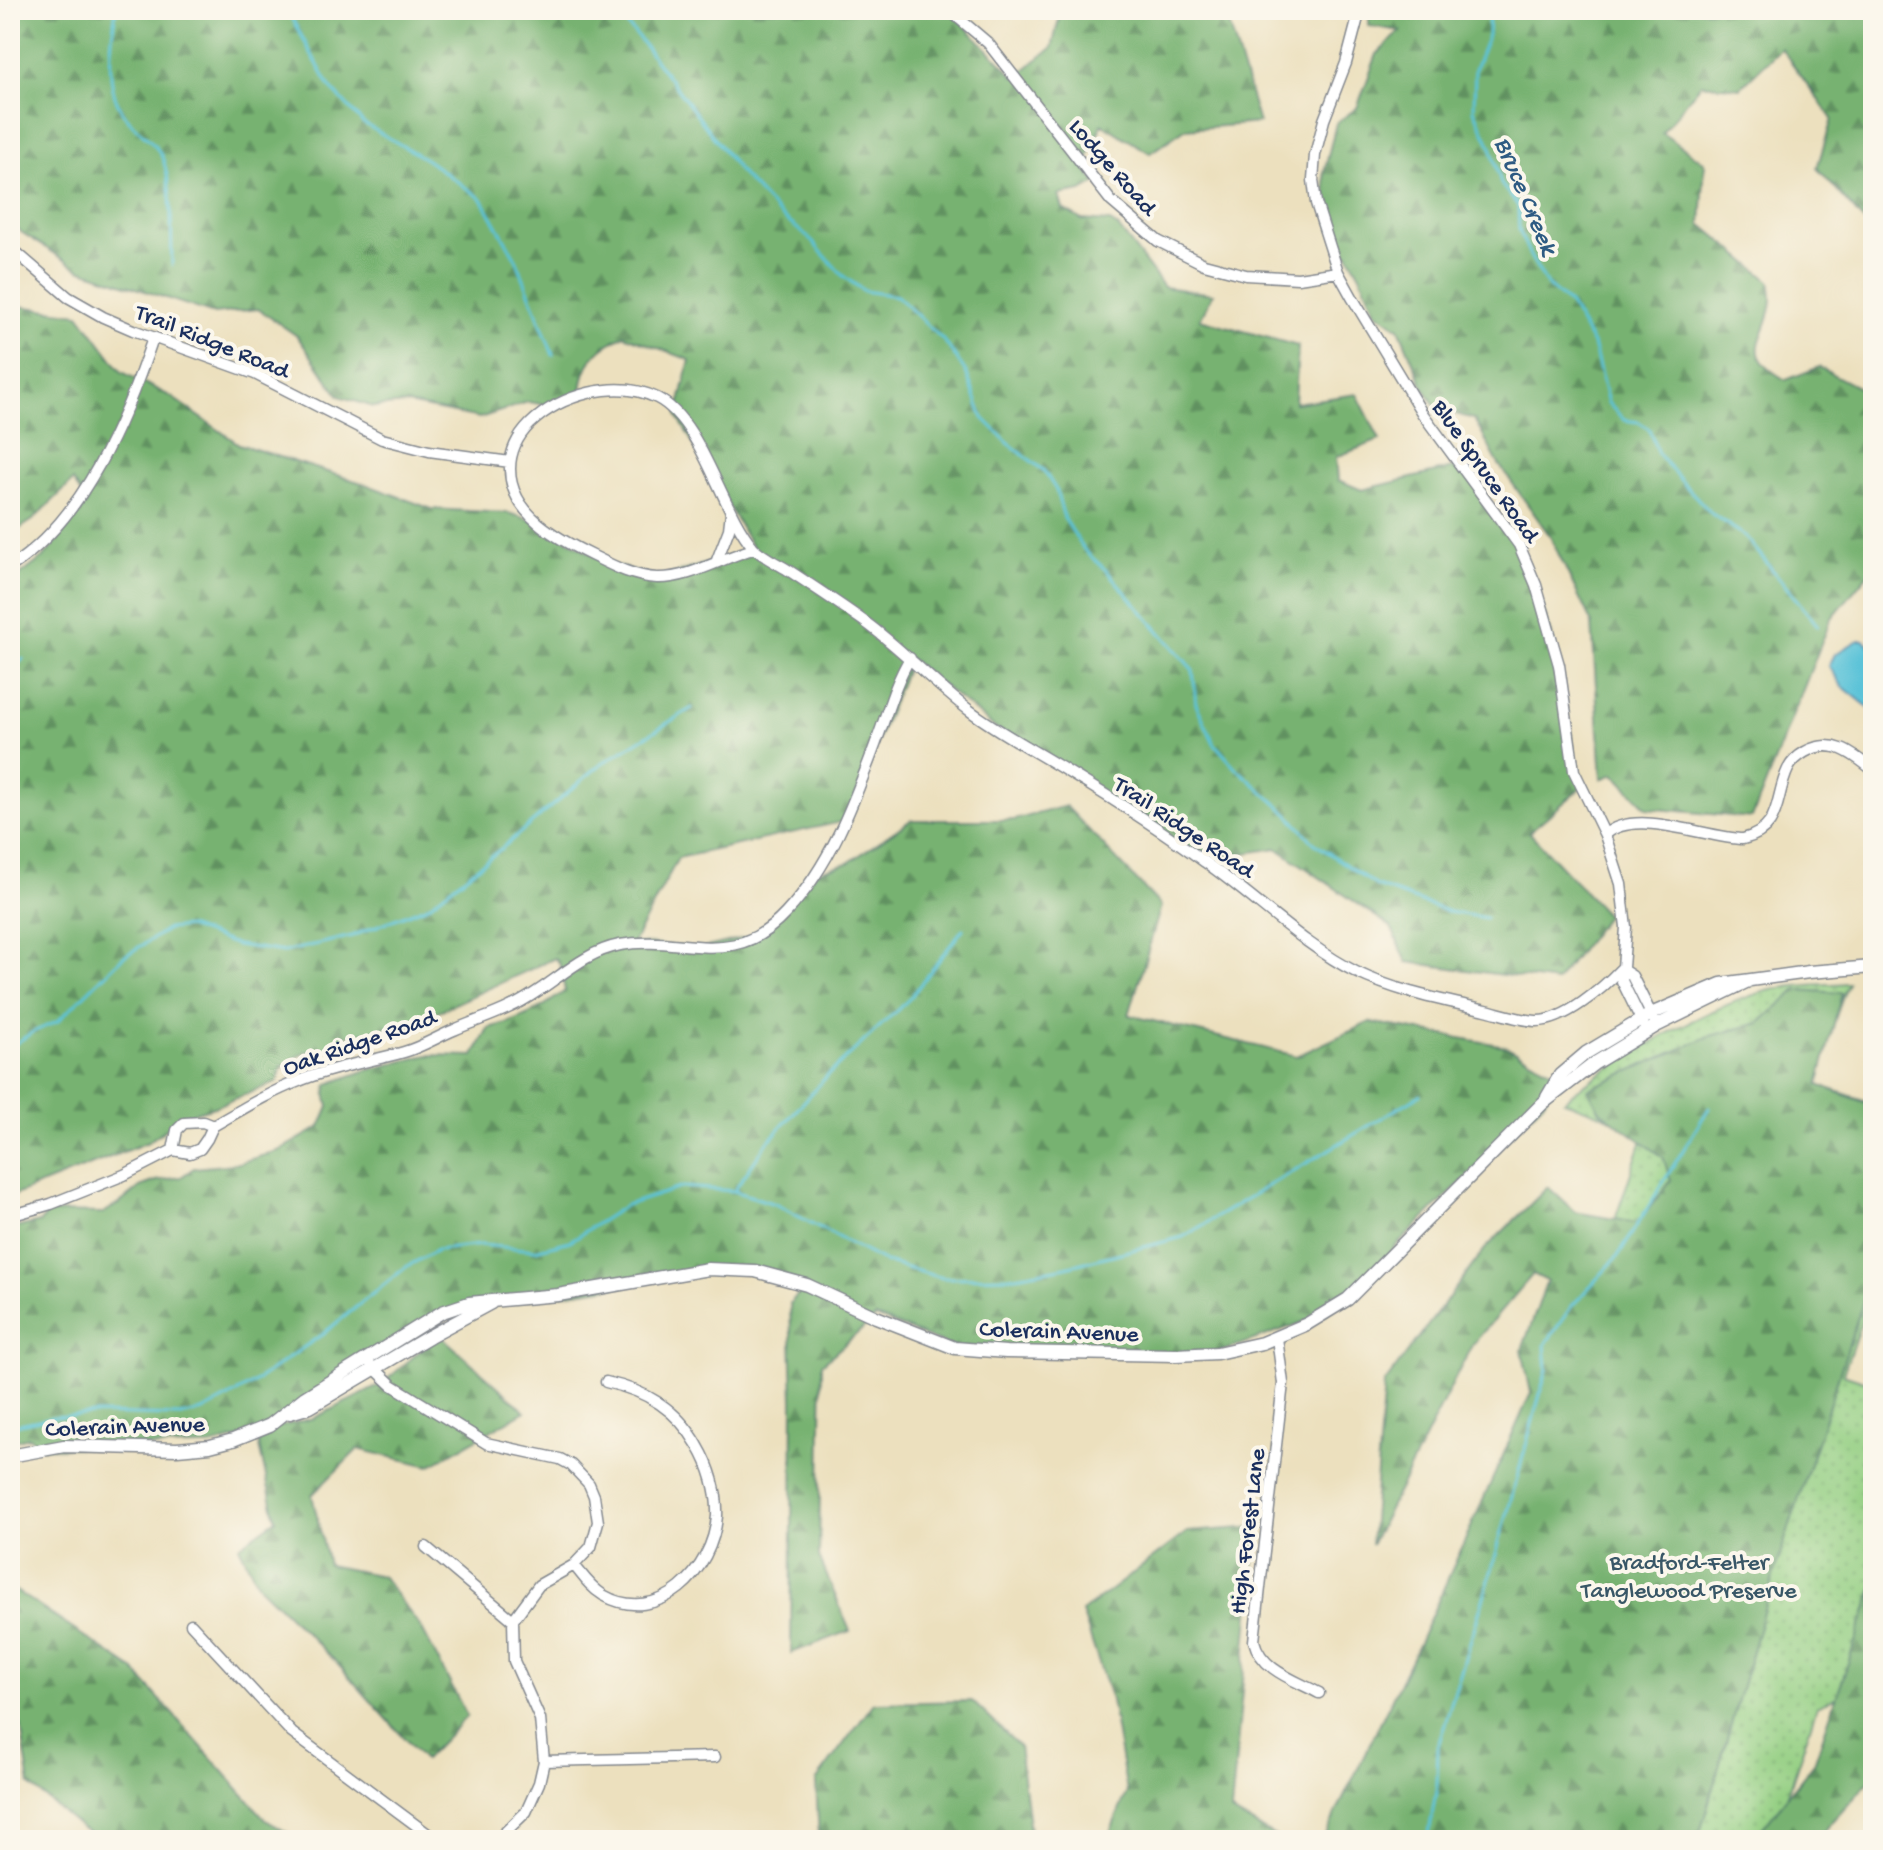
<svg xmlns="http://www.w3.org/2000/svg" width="1883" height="1850" font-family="'Gochi Hand',sans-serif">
<defs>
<pattern id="green-dots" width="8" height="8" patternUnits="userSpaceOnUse" patternTransform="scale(2)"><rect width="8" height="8" fill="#94cf83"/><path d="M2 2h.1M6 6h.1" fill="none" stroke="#7fb274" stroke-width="1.8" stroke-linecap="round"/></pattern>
<pattern id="forest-firs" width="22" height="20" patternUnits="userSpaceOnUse" patternTransform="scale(2)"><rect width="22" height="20" fill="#77b271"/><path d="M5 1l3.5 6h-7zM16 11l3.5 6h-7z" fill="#619160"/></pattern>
</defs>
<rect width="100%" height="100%" fill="#fbf7ec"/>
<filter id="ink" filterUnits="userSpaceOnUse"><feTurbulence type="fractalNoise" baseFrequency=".0125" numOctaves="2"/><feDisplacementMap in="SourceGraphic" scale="16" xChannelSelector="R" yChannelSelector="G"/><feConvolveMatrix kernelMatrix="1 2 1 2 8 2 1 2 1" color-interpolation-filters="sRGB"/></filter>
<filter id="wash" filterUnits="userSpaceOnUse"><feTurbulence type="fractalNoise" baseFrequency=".006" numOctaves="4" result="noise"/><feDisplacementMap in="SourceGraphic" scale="32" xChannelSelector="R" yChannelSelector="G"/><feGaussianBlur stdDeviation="1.8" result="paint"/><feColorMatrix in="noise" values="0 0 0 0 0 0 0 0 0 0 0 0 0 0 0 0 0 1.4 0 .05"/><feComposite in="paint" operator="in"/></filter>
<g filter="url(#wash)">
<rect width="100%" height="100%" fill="#ece0be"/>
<path fill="url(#green-dots)" stroke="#587f70" stroke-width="2" d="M1848 983 1816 1072 1822 1075 1818 1085 1873 1103V1287L1843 1374 1873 1384V1681L1817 1706 1773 1840H1406L1645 1131 1564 1101C1609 1062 1716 1002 1775 989 1798 984 1824 985 1848 983Z"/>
<path fill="url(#forest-firs)" stroke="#497068" stroke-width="2" d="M10 10H949L1015 77 1052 48 1061 10H1225L1259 123 1185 129 1150 153 1102 124 1084 167 1096 183 1082 191 1059 195 1063 209 1082 220 1110 222 1118 227 1164 287 1213 294 1200 319 1298 346 1295 403 1357 394 1380 440 1336 457 1338 480 1362 490 1461 466 1519 545 1551 632 1581 788 1529 832 1607 915 1556 982 1407 962 1391 927 1277 848 1203 860 994 727 910 659 846 821 678 858 633 943 703 948 761 934 818 871 848 863 911 820H1014L1066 806 1161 906 1129 1015 1297 1056 1370 1022 1505 1046 1560 1075 1543 1103 1326 1314 1217 1353 955 1348 876 1317 822 1364 819 1557 850 1631 791 1653 793 1400 790 1303 806 1285 730 1269 442 1312 261 1431 314 1418 381 1385 439 1334 525 1411 429 1466 358 1449 312 1495 328 1565 382 1576 422 1629 467 1716 424 1760 333 1659 259 1587 239 1546 276 1520 256 1433 210 1446 43 1448 29 1437 10 1442V1229L40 1222 49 1212 103 1213 120 1203 140 1187 156 1181 181 1177 194 1168 235 1164 278 1151 320 1127 329 1107 326 1093 328 1084 364 1071 428 1055 474 1056 488 1028C519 1021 540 1010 565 991L560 965 555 958 413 1023 346 1036 327 1049 305 1052 282 1067 277 1082 214 1107 186 1115 148 1142 10 1197V583L45 556 87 503 73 481 33 520 10 535V305L79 314 122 372 170 396 239 444 362 483 432 509 508 513 538 522 609 564 660 578 753 549 677 415 690 360 624 335C596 350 582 362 581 395L553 406 528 402 480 418 407 404 373 407 339 396 297 336 258 309 214 314 79 269 18 230 10 221Z
M1369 10H1873V232L1817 168 1832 119 1781 48 1740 88 1701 84 1662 133 1705 163 1701 224 1770 281C1771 287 1772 294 1772 300 1769 339 1736 352 1786 380L1819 367 1873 395V568L1831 619 1752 818 1647 808 1614 774 1602 779 1592 624 1550 536 1498 463 1474 419 1437 409 1424 388 1399 328 1376 312 1360 275 1329 220 1324 173 1336 123 1357 108 1377 54 1401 31 1369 26Z
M1797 990 1842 993 1818 1085 1864 1102 1873 1093V1271L1774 1574 1698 1840H1323L1420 1641 1531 1393 1522 1350 1547 1281 1533 1274 1472 1345 1371 1545 1384 1384 1485 1249 1548 1187 1575 1212 1637 1223 1671 1181 1663 1157 1600 1111 1588 1089 1710 1036 1759 1023Z
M1257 1527 1231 1812 1282 1840H1107L1127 1792 1111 1700 1082 1612 1187 1532Z
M10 1587 133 1669 266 1820 300 1840H102L80 1827 30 1785 21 1725 10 1715Z
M1873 1589V1777L1816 1840H1753L1814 1763Z
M972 1701 1019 1746 1031 1840H819L816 1781 874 1703Z"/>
<path fill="#5bc3d8" stroke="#3b799b" stroke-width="2" d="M1859 640H1864L1873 649V711L1842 686 1829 666 1835 654Z"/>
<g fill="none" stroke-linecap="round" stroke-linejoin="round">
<path stroke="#5bc3d8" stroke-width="3" d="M116 10C111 39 105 82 120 108 132 131 159 139 165 166 173 197 171 233 172 265
M287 10 330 87 363 123 427 160 482 199 517 261 553 355
M614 10 638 37 743 176 781 216 807 236 843 276 864 291 897 296 945 342 966 372 983 418 1007 442 1044 471 1056 490 1064 518 1085 551 1107 571 1193 670 1196 704 1214 743 1234 766 1288 814 1314 843 1377 886 1449 912 1486 918
M1489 10 1488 35 1475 69 1474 110 1491 147 1501 184 1518 206 1519 230 1530 256 1547 285 1570 305 1593 344 1608 403 1624 420 1639 422 1649 429 1658 454 1685 485 1712 514 1745 536 1818 626
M10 670 23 659
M10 1047 33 1032 58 1021 123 957 168 929 188 927 237 945 284 952 352 936 428 906 502 848 601 764 692 708
M734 1191 767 1143 827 1076 909 999 963 929
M10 1426 53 1417 96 1414 180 1416 203 1411 249 1386 324 1333 406 1267 437 1250 481 1245 535 1250 570 1241 626 1205 683 1187 734 1191 775 1204 885 1262 943 1278 1010 1277 1066 1267 1183 1237 1420 1095
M1428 1840 1437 1785 1438 1746 1487 1587 1547 1369 1545 1345 1571 1307 1618 1256 1709 1108"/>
</g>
</g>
<g filter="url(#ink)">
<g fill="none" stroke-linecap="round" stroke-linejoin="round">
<defs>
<path id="minor" d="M949 10 988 43 1111 201 1158 241 1204 264 1246 275 1298 278 1338 272
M1360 10 1346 63 1324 120 1315 155 1313 180 1316 203 1338 272 1353 299 1422 413 1519 545 1536 585 1559 665 1574 771 1605 835 1621 884 1626 927 1622 981 1644 1026
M10 247 68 297 103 317 133 330 255 374 382 439 429 451 510 462
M754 549C722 557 691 579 657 578 634 577 613 566 593 556 558 539 510 514 510 469 510 452 518 436 530 424 560 395 617 378 657 398 702 421 720 508 753 547 761 556 777 563 788 570 814 587 840 604 865 622 902 649 933 683 969 710 1001 734 1037 752 1070 773 1116 801 1162 830 1205 862 1254 896 1304 946 1356 972 1397 992 1442 1000 1486 1010 1502 1014 1520 1020 1536 1021 1564 1022 1603 988 1621 969
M717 560 729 529 731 512
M10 567C84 520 126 418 153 338
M1605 835C1634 807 1706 838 1743 839 1783 829 1774 798 1788 769 1792 761 1798 756 1805 752 1832 737 1852 753 1873 770
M1621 969 1632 976 1654 1020
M213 1126C241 1110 268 1093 299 1081 332 1067 369 1062 404 1052 422 1047 437 1037 454 1030 472 1022 492 1016 510 1007 549 990 578 953 620 945 683 934 733 971 786 913 832 864 855 799 878 737 888 710 895 683 910 658
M10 1216 51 1204 124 1175 173 1150 190 1153 200 1149 207 1139 213 1126 203 1122 184 1123 177 1130 173 1150
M1277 1338 1283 1383 1254 1641C1261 1670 1295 1680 1319 1693
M371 1365 392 1385 486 1443 560 1459 571 1465 589 1484 594 1496 598 1522 591 1547 574 1565 539 1585 513 1620 514 1661 540 1719 544 1761 539 1783 526 1812 497 1840
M426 1547 513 1620
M574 1565C583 1576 591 1588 603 1595 659 1627 713 1570 717 1516 718 1492 710 1466 698 1446 677 1409 647 1391 606 1382
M191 1624 292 1733 436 1840
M544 1761 715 1757"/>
<path id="major" d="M1547 1097 1560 1075 1586 1053 1651 1014 1721 984 1809 972 1873 967
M290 1413 310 1407 430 1336 491 1303
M10 1456 64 1446 177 1449 210 1446 233 1440 270 1425 305 1397 442 1312 469 1303 558 1295 708 1269 755 1271 807 1285 876 1317 955 1348 1006 1352 1176 1355 1217 1353 1262 1343 1307 1324 1348 1299 1543 1103 1595 1063 1656 1026 1750 980"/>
</defs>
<use href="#minor" stroke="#84888e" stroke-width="13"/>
<use href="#major" stroke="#84888e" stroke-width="15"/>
<use href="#minor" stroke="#fff" stroke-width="10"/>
<use href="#major" stroke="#fff" stroke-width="12"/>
</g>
</g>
<g text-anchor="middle" stroke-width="8" stroke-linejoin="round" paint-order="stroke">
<g font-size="24" fill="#1b2f5e" stroke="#fbf7ec">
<text transform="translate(1114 166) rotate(49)" y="8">Lodge Road</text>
<text transform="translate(213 340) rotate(22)" y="8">Trail Ridge Road</text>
<text transform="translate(1487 470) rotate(55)" y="8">Blue Spruce Road</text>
<text transform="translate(1185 826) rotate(34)" y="8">Trail Ridge Road</text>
<text transform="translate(359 1041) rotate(-19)" y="8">Oak Ridge Road</text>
<text transform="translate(1059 1330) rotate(2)" y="8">Colerain Avenue</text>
<text transform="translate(125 1425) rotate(-2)" y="8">Colerain Avenue</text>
<text transform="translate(1246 1531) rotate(-83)" y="8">High Forest Lane</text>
</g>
<g font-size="24" fill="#395767" stroke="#fbf7ec">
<text x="1689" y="1569">Bradford-Felter<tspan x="1689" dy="28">Tanglewood Preserve</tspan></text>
</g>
<g font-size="26" font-style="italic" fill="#2e5b83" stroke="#fbf7ec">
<text transform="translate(1528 195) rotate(67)" y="9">Bruce Creek</text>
</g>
</g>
<rect width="1883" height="1850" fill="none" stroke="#fbf7ec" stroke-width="40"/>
</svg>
